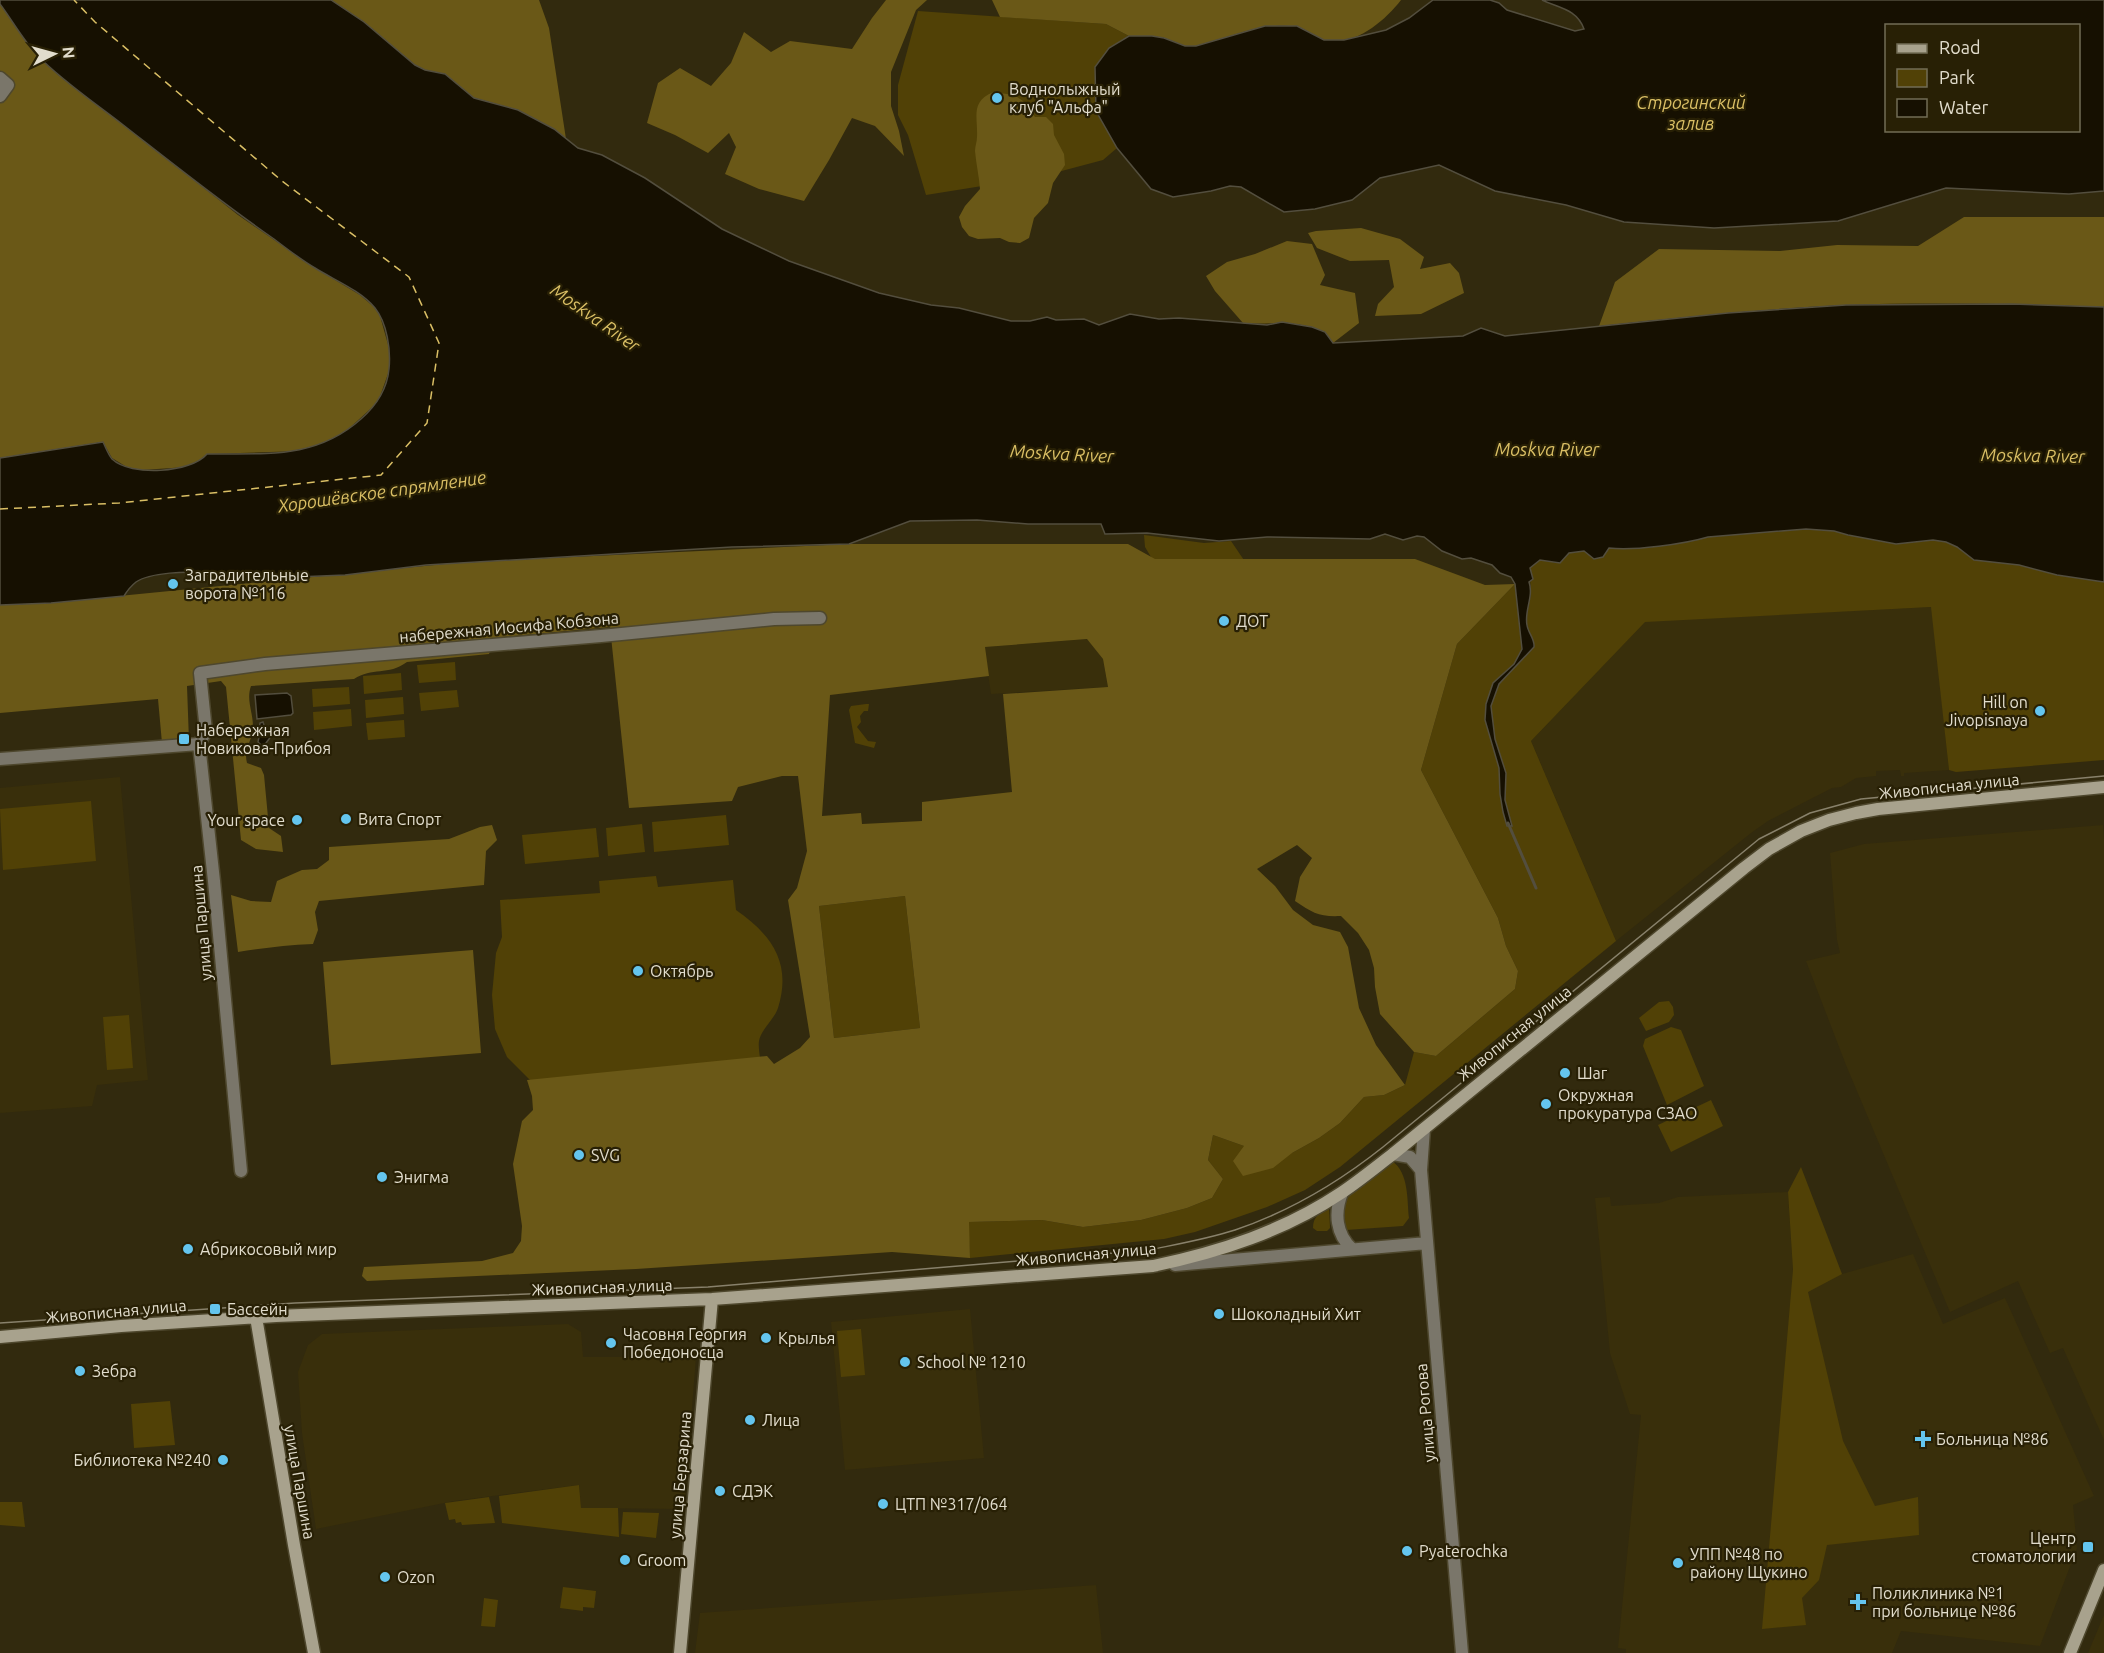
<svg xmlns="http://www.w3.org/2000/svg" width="2104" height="1653" font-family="Ubuntu,sans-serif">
<rect width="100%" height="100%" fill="#322a0e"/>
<path fill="#392f0b" d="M1932 607 1949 770 1904 773V776H1901L1900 770 1876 771V776L1856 778 1841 787 1832 788 1768 821 1751 833 1616 941 1531 741 1645 621Z
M1088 639 1103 659 1108 687 991 694 984 647Z
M120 777 148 1080 97 1085 92 1106 0 1113V788Z
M2103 825 2104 839V1440L2063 1348 2050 1353 2018 1281 1950 1312 1846 1065 1806 961 1840 953 1837 940 1830 853 1864 844Z
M1788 1192 1793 1270 1842 1274 1913 1254 1943 1324 2005 1298 2094 1496 2073 1505 2077 1548 2040 1646 1901 1631 1892 1653H1626V1649L1618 1648 1641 1415 1630 1414 1610 1353 1595 1198 1610 1197 1611 1206 1659 1203 1678 1197Z
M970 1309 984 1458 845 1470 831 1322Z
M568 1324 581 1332 583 1357H696L684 1509 581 1508 579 1485 454 1501 316 1529 302 1433 298 1372 308 1345 322 1334Z
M1096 1585 1103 1653H695L700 1613Z
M2104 1615V1653H2088Z"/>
<path fill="#514106" d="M918 11 1106 24 1129 36 1109 48 1096 111 1117 148 1103 160 1039 177 926 195 908 135 898 115V85Z
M1806 529 1834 531 1848 535 1896 544 1933 540 1946 542 1957 547 1974 560 2019 565 2057 575 2104 582V760L1956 772 1949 770 1931 607 1645 622 1531 741 1616 941 1340 1167 1305 1190 1267 1207 1195 1232 1164 1239 970 1258 968 1222 1042 1220 1083 1227 1141 1220 1187 1208 1212 1198 1223 1179 1208 1160 1213 1135 1244 1146 1292 1153 1319 1138 1340 1123 1364 1097 1384 1095 1405 1085 1414 1052 1436 1056 1515 989 1518 971 1506 946 1498 918 1421 770 1457 644 1515 584 1522 648 1514 664 1499 677 1486 704 1485 720 1499 768 1503 812 1511 826 1505 800 1506 773 1495 739 1491 706 1499 684 1534 647C1535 639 1528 634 1527 625 1525 614 1530 603 1531 592 1531 584 1529 577 1530 568L1540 560 1559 563 1569 553 1584 551 1603 557 1609 548C1633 551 1684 544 1708 537Z
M1144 535 1204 543 1231 541 1250 569 1154 562 1145 547Z
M455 662 456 680 419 683 417 665Z
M401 673 402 690 364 694 363 676Z
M349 687 350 704 313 707 312 689Z
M457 690 459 707 421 711 419 693Z
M403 697 404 714 366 718 365 700Z
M866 704H869L868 711H864L860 716 861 722 857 727 868 741 876 742 874 748 855 743 849 710 851 706Z
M351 709 352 726 314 730 313 712Z
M404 720 405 737 368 740 366 723Z
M91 801 96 861 3 870 0 809Z
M726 815 729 845 654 852 652 822Z
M642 824 645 852 608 856 606 828Z
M596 828 599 857 525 864 522 835Z
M656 876 658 887 733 880 736 910C772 935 792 963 778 1008 774 1020 761 1029 759 1041 758 1047 760 1057 761 1064L546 1082 530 1080 507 1057 495 1029 492 995 496 953 502 937 500 900 600 893 599 881Z
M905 896 920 1028 834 1038 819 906Z
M1669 1001 1673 1007 1674 1015 1669 1022 1646 1031 1639 1018 1659 1002Z
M129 1015 133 1068 107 1070 103 1017Z
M1671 1027 1681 1030 1704 1086 1667 1105 1643 1046 1645 1039Z
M1711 1100 1723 1126 1671 1152 1658 1125Z
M1392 1161C1409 1173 1407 1199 1409 1218L1403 1226 1346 1230 1343 1229V1199Z
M1801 1167 1842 1274 1808 1292 1843 1441 1875 1506 1918 1497 1919 1535 1827 1545 1819 1580 1802 1598 1806 1625 1762 1629 1793 1270 1788 1192Z
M1329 1207 1330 1228 1327 1231H1317L1313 1228C1313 1216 1320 1213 1329 1207Z
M861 1329 865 1375 841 1377 837 1331Z
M170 1401 175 1445 134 1448 131 1404Z
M579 1485 581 1508H618L619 1537 502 1523 499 1496Z
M489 1497 495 1523 462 1525 461 1522 456 1523 455 1519 449 1520 445 1503Z
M0 1502H22L25 1527 0 1525Z
M623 1512 659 1513 656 1538 621 1534Z
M563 1587 596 1591 594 1608 583 1607V1611L560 1608Z
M484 1598 498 1600 495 1627 481 1626Z"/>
<path fill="#6a5817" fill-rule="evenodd" d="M331 0H539L549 28 566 139 554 129 518 110 474 98 445 74 425 70 415 65 364 22Z
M886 0H927L916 10 891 72V106L899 131 904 156 875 126 852 118 829 160 804 201 759 189 725 174 736 147 729 133 708 153 675 135 647 123 658 83 680 68 711 86 731 63 744 32 771 52 790 41 852 49 872 18Z
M992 0H1401C1384 22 1353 48 1323 40 1317 38 1312 34 1307 31 1297 26 1286 25 1276 26 1248 27 1222 41 1196 46H1185L1164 38 1152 36H1129L1106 24 1000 17Z
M0 4 37 55 238 215 312 266 360 295 374 307 380 316 389 348V371L378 402 343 434 316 446 301 451 207 454 195 464 187 467 142 470 130 469 112 458 103 442 0 458Z
M993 92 1014 95 1023 101 1035 117H1046L1053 124 1054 135 1064 154 1065 165 1053 183 1048 203 1034 218 1029 238 1020 243 1009 242 1000 238 978 239 969 236 962 227 959 217 965 206 980 189C979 176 976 163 975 151 975 146 977 142 977 137 978 117 970 102 993 92Z
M1964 217H2104V307C2018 304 1931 302 1844 305 1762 309 1681 317 1599 326L1615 282 1659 249 1780 251 1837 245 1918 246Z
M1361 228 1400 239 1424 257 1420 269 1450 263 1459 273 1464 293 1421 314 1375 316 1378 304 1394 287 1389 260 1350 261 1317 248 1308 233 1316 231Z
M1287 241 1312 244 1325 275 1320 285 1355 293 1359 323 1333 343C1311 315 1274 326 1243 323L1215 291 1206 276 1227 262 1255 254Z
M849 544H1128L1155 559H1415L1485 585 1515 584 1457 644 1421 770 1498 918 1506 946 1518 971 1515 989 1436 1056 1414 1052 1380 1014 1375 987 1374 968 1369 950 1358 933 1341 916C1319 917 1313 913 1295 901L1300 877 1312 858 1297 845 1257 869 1275 886 1293 910 1313 925 1340 932 1348 947 1359 1008 1376 1045 1405 1085 1384 1095 1364 1097 1340 1123 1319 1138 1292 1153 1273 1168 1243 1176 1233 1161 1244 1146 1213 1135 1208 1160 1223 1179 1212 1198 1187 1208 1141 1220 1083 1227 1042 1220 969 1222 970 1258 892 1252 636 1269 367 1281 362 1276 364 1267 482 1261 513 1253 521 1241 522 1226 513 1164 522 1121 533 1110 532 1096 527 1080 767 1056 774 1064 800 1048 810 1037 788 900 797 888 807 851 798 776H782L738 787 732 801 629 808 610 627 502 637 494 640 489 654 407 662C388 676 372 667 354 679L251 686C246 700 253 712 253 726 253 741 243 748 247 763L261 768 264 775 269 828 281 836 283 852 256 849 241 840 226 687 221 681 187 686 189 741 162 743 158 699 0 713V605L48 603 465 562ZM1087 639 1103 659 1108 687 1003 694 1012 792 922 802V821L862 824 861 813 822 816 830 695 989 676 985 647ZM905 896 920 1028 834 1038 819 906Z
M492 825 497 840 486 851 484 885 319 901 315 912 318 930 313 944C287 945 263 948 238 952L231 895 251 901 271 902 277 881 302 870 317 869 329 860V847L449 839 480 827Z
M473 950 481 1053 331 1065 323 962Z"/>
<path fill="#161001" stroke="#534e3e" stroke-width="1.5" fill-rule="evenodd" d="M0 0H331L364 22 415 65 425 70 445 74 474 98 518 110 554 129 578 148 602 155 645 178 722 229 789 261 879 293 931 305 959 308 1011 321H1030L1047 317 1056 320 1084 319 1099 325 1130 314 1159 319 1179 318 1267 325 1282 322 1312 327 1325 332 1333 343 1463 336 1481 328 1505 336 1728 313 1846 305 2012 304 2104 307V582L2057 575 2019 565 1974 560 1957 547 1946 542 1933 540 1896 544 1848 535 1834 531 1806 529 1708 537C1684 544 1634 551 1609 548L1603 557 1594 559 1584 551 1569 553 1560 563 1540 560 1530 568 1533 579 1529 582C1534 596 1524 611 1527 625 1528 633 1535 639 1534 647L1499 684 1491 706 1495 739 1506 773 1505 800 1512 826H1507L1503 812 1500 794 1499 768 1485 720 1486 704 1493 683 1514 664 1522 649 1515 584 1511 577 1500 573 1492 565 1471 558 1462 559 1442 551 1424 537 1417 536 1403 540 1385 534 1370 539 1267 537 1219 541 1147 533 1105 534 1101 524H1028L977 520 910 521 849 544 732 547 426 565 345 575 227 580C218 581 214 576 205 574 190 570 149 573 136 582 131 586 127 591 124 596L51 603 0 605V458L103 442C106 448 108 454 112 459 131 477 191 473 207 454 265 453 315 460 361 419 377 405 387 390 389 369 391 350 387 323 375 308 360 290 334 280 315 268 300 259 287 249 274 239 222 203 172 163 122 124 95 103 61 80 37 55 23 40 12 20 0 4Z
M1433 0H1490L1499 3 1507 10 1575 31 1584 29C1577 9 1559 8 1542 0H2104V191L2069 194 1946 188 1838 221 1714 228 1624 222 1566 205 1495 191 1439 165 1380 178 1352 200 1315 209 1284 212 1241 187 1230 186 1211 191 1173 197 1151 189 1117 148 1096 111 1095 67 1109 48 1129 36H1152L1164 38 1185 46H1196L1265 26H1297L1324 40H1344L1386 30 1409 18ZM1886 26H2078V130H1886Z
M287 693 291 696 293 713 291 715 257 719 255 695Z
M263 722 265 728 272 735 263 747 258 742 259 737 256 733 259 730 260 723Z"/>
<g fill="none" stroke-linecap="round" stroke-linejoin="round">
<path stroke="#534e3e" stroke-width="3" d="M1508 823 1536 888"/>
<path stroke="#dabf65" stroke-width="1.5" stroke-dasharray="8 6" stroke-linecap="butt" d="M0 509 119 503 381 475 427 423 439 343 409 277 282 181 95 22 74 0"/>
<defs>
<path id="street" d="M0 78 8 85 0 96
M0 759 199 744
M1424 1129 1421 1170 1462 1653
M1393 1154 1410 1157 1421 1170
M241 1171 214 881 199 744 206 731 200 673 265 664 601 636 774 619 820 618
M1342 1193C1334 1213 1336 1234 1352 1249
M1175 1265 1427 1243"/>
<path id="secondary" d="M256 1317 294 1545 314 1653
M0 1337 121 1326 276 1316 712 1299 1153 1266C1220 1252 1284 1231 1341 1193 1359 1181 1376 1167 1393 1154L1744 868 1769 849 1801 831 1829 820 1856 813 1878 809 2104 787
M680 1653 712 1299
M2070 1653 2104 1570"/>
</defs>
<use href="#street" stroke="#4e472d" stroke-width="15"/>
<use href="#secondary" stroke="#4e472d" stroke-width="15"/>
<use href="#street" stroke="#7a766a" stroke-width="12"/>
<use href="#secondary" stroke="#a8a28d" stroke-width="12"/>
<path stroke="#88816b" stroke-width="1.5" d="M0 1323 295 1303 708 1287 1149 1250C1178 1244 1207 1239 1235 1230 1288 1212 1339 1182 1383 1147L1759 839 1810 813 1861 799 2104 776"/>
</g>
<g fill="#64c5ee" stroke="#282005" stroke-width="2">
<circle cx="997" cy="98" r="6"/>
<circle cx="173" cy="584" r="6"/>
<circle cx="1224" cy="621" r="6"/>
<circle cx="2040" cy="711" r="6"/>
<rect x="178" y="733" width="12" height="12" rx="3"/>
<circle cx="346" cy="819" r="6"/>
<circle cx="297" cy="820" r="6"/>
<circle cx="638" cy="971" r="6"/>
<circle cx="1565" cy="1073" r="6"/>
<circle cx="1546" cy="1104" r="6"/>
<circle cx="579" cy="1155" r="6"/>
<circle cx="382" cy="1177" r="6"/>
<circle cx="188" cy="1249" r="6"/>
<rect x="209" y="1303" width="12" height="12" rx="3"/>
<circle cx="1219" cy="1314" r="6"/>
<circle cx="766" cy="1338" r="6"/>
<circle cx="611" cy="1343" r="6"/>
<circle cx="905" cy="1362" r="6"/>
<circle cx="80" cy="1371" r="6"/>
<circle cx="750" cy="1420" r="6"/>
<path d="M1920 1430h6v6h6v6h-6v6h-6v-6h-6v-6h6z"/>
<circle cx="223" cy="1460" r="6"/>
<circle cx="720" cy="1491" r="6"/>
<circle cx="883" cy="1504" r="6"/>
<rect x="2082" y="1541" width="12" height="12" rx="3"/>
<circle cx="1407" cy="1551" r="6"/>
<circle cx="625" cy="1560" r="6"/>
<circle cx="1678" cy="1563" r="6"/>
<circle cx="385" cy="1577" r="6"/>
<path d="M1855 1593h6v6h6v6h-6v6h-6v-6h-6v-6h6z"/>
</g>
<g text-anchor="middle" stroke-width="4.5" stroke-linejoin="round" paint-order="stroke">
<g font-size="16" fill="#e2ddcd" stroke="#282005" text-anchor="start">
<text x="1009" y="95">Воднолыжный<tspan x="1009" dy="18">клуб "Альфа"</tspan></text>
<text x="185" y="581">Заградительные<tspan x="185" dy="18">ворота №116</tspan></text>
<text x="1236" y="627">ДОТ</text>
<text x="2028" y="708" text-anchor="end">Hill on<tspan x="2028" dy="18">Jivopisnaya</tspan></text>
<text x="196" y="736">Набережная<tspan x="196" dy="18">Новикова-Прибоя</tspan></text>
<text x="358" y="825">Вита Спорт</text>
<text x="285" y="826" text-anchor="end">Your space</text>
<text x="650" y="977">Октябрь</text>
<text x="1577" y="1079">Шаг</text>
<text x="1558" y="1101">Окружная<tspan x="1558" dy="18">прокуратура СЗАО</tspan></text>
<text x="591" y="1161">SVG</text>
<text x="394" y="1183">Энигма</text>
<text x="200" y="1255">Абрикосовый мир</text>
<text x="227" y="1315">Бассейн</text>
<text x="1231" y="1320">Шоколадный Хит</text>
<text x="623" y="1340">Часовня Георгия<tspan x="623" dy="18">Победоносца</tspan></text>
<text x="778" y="1344">Крылья</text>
<text x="917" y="1368">School № 1210</text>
<text x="92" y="1377">Зебра</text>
<text x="762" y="1426">Лица</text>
<text x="1936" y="1445">Больница №86</text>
<text x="211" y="1466" text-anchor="end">Библиотека №240</text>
<text x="732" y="1497">СДЭК</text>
<text x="895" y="1510">ЦТП №317/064</text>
<text x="2076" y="1544" text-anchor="end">Центр<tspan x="2076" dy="18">стоматологии</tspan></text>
<text x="1419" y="1557">Pyaterochka</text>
<text x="1690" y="1560">УПП №48 по<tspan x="1690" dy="18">району Щукино</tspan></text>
<text x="637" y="1566">Groom</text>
<text x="397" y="1583">Ozon</text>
<text x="1872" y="1599">Поликлиника №1<tspan x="1872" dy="18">при больнице №86</tspan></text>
</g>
<g font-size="16" fill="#e2ddcd" stroke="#282005">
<text transform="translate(509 627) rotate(-5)" y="6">набережная Иосифа Кобзона</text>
<text transform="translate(1949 786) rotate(-6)" y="6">Живописная улица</text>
<text transform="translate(201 923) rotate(-95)" y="6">улица Паршина</text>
<text transform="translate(1514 1033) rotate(-39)" y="6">Живописная улица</text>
<text transform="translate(1086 1254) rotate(-5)" y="6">Живописная улица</text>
<text transform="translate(602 1287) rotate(-2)" y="6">Живописная улица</text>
<text transform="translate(116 1311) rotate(-5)" y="6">Живописная улица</text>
<text transform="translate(1425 1413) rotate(-95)" y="6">улица Рогова</text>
<text transform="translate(680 1475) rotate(-85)" y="6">улица Берзарина</text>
<text transform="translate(300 1482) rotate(80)" y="6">улица Паршина</text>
</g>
<g font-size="18" font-style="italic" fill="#dabf65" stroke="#282005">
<text x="1691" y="109">Строгинский<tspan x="1691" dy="21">залив</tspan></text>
<text transform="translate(595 318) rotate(35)" y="6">Moskva River</text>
<text x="1547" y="456">Moskva River</text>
<text transform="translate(1062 454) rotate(3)" y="6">Moskva River</text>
<text transform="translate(2033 456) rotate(1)" y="6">Moskva River</text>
<text transform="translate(382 492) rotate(-8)" y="6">Хорошёвское спрямление</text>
</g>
</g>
<rect x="1885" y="24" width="195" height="108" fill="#282005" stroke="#726c55" stroke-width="1.5"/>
<rect x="1897" y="44" width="30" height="9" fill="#a8a28d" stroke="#726c55" stroke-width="1.5"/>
<text x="1939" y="54" font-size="18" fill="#e2ddcd">Road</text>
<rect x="1897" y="69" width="30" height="18" fill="#514106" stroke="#726c55" stroke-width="1.5"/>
<text x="1939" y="84" font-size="18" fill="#e2ddcd">Park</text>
<rect x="1897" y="99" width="30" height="18" fill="#161001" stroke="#726c55" stroke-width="1.5"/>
<text x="1939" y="114" font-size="18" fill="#e2ddcd">Water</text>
<g transform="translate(54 54) rotate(85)" stroke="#282005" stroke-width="4.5" paint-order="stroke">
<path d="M0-4.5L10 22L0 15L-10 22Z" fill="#e2ddcd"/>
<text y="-9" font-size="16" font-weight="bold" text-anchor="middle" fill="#e2ddcd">N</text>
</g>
</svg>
